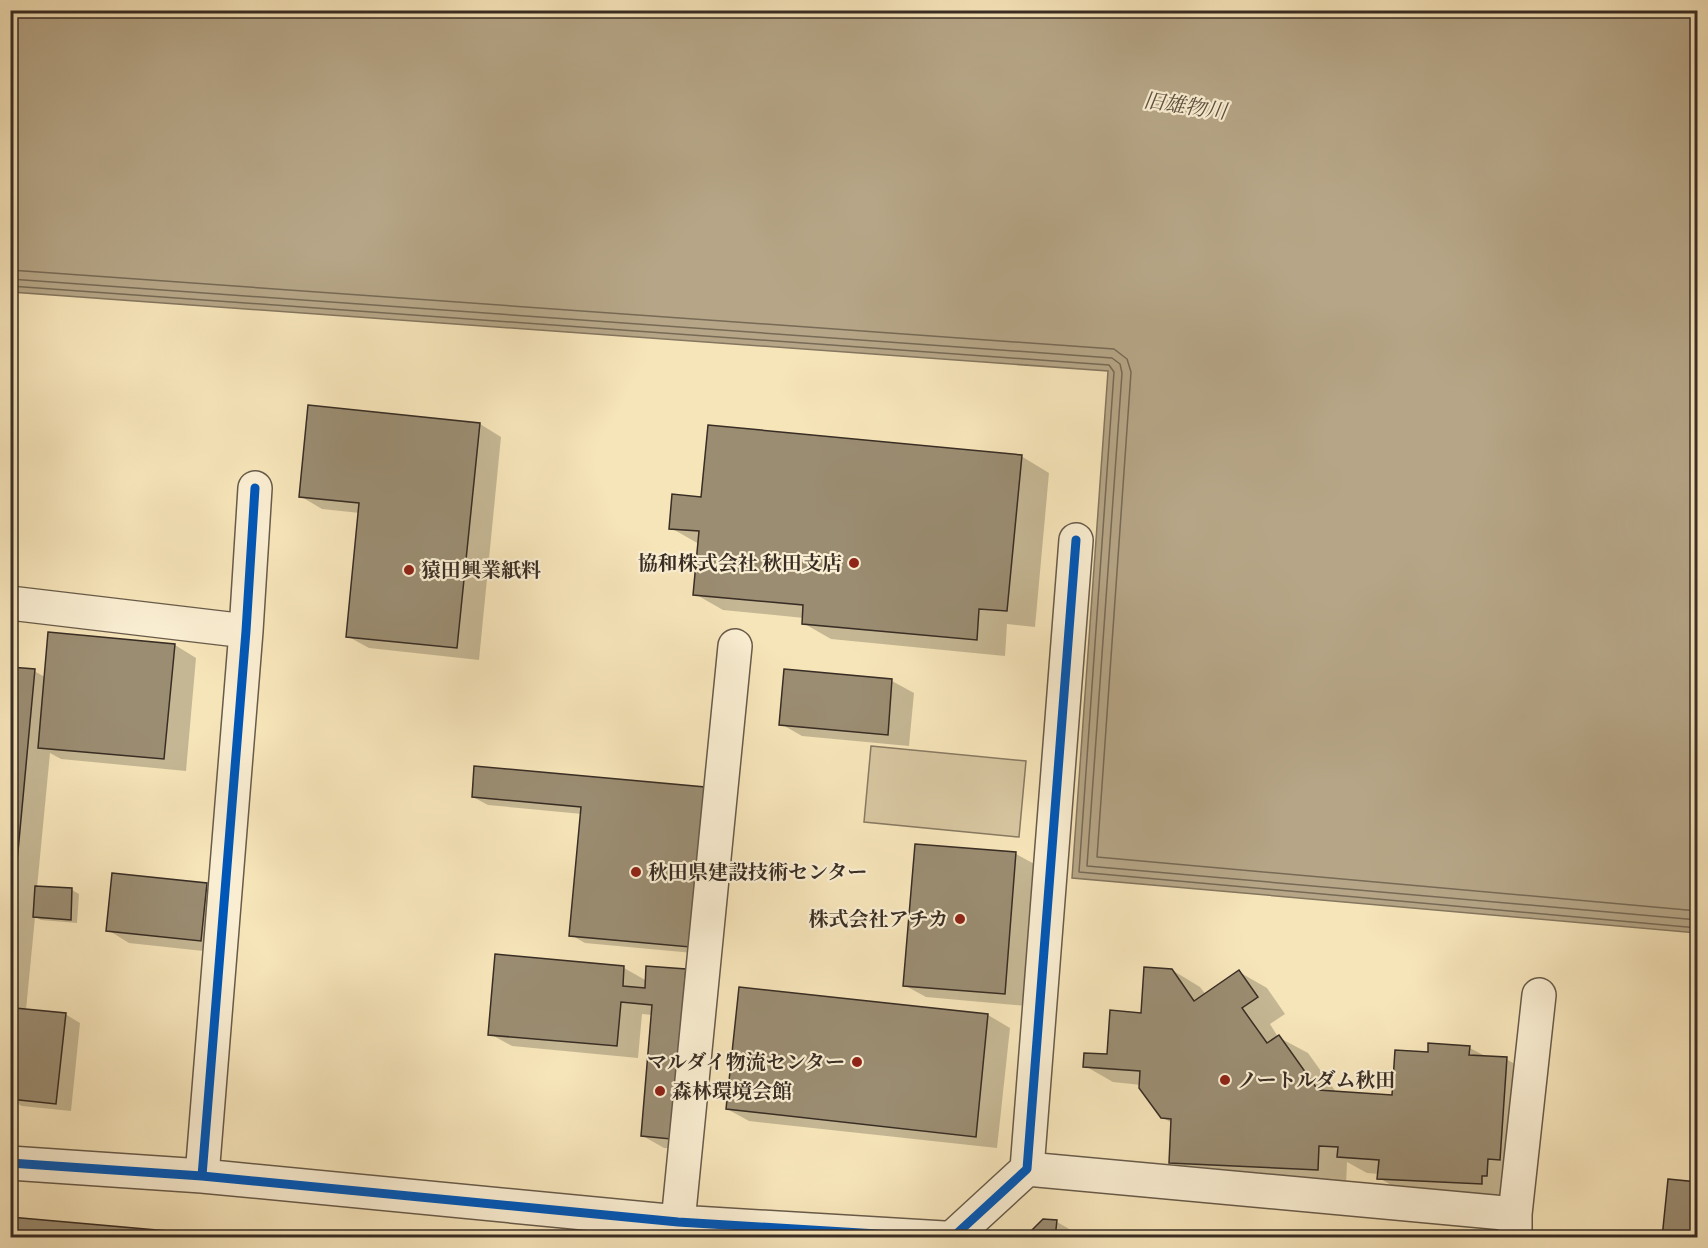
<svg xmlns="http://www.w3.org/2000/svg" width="1708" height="1248" font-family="'IM FELL Double Pica','Noto Serif JP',serif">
<rect width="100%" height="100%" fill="#f7e5ba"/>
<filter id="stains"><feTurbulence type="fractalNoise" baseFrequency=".00333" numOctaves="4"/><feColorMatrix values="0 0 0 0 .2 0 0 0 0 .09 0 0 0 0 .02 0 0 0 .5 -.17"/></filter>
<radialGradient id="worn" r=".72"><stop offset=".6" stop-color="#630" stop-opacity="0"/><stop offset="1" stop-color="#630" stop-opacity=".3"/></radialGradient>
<path fill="#d7c6a0" stroke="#887a62" stroke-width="1.5" d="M871 746 1026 761 1019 837 864 822Z"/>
<path fill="#b6a687" stroke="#84765f" stroke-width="1.5" d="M10 11H1697V933L1072 878 1108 371 11 292Z"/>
<path fill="#0003" d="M480 424 501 437 479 660 369 648 347 636 360 513 322 509 300 496Z
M1021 456 1049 473 1035 627 1007 624 1005 656 831 639 803 623 804 618 723 610 695 594 699 544 671 528 703 499Z
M175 645 196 658 186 771 61 759 50 753 37 888 72 890 79 894 77 923 41 920 35 917 26 1010 65 1014 80 1023 71 1111 22 1106 10 1100 16 1014H10V661L14 663 13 669 34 671 45 677Z
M786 671 892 681 914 693 909 746 802 736 781 724Z
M704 788V954L585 943 571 935 582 814 488 805 473 797Z
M916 846 1016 854 1038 866 1026 1006 926 997 904 985Z
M206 884 228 897 222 953 129 943 108 930Z
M496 956 624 968 647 981 685 970 707 983 692 1150 664 1148 643 1136 653 1015 642 1014 638 1058 512 1046 490 1034Z
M1172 970 1200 987 1206 995 1239 972 1267 988 1285 1014 1270 1024 1278 1037 1308 1053 1336 1092 1393 1097 1430 1053 1470 1048 1487 1057 1506 1059 1534 1075 1510 1200 1407 1194 1379 1178V1174L1367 1173 1347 1162 1346 1186 1199 1178 1170 1162 1172 1123 1162 1117 1141 1085 1113 1082 1085 1066 1108 1056 1142 1014Z
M740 989 988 1015 1010 1028 997 1148 749 1121 727 1109Z
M1057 1222 1071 1230 1070 1238H1026Z"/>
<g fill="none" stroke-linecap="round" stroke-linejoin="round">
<path stroke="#776a56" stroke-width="1.5" d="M10 270 1114 349 1127 359 1131 372 1097 857 1698 911
M10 279 1112 358 1120 364 1122 373 1087 866 1698 920
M10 286 1109 365 1114 372 1079 872 1698 928"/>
</g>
<path fill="#9b8d72" stroke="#382d24" stroke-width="1.5" d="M308 405 480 423 457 648 346 637 359 503 299 497Z
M708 425 1022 455 1007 611 979 609 977 640 802 624 803 605 693 595 699 531 669 529 672 494 701 497Z
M48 632 175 644 164 759 38 748Z
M10 667 35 669 10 937Z
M784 669 892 679 888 735 779 725Z
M474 766 705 787 690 947 569 936 581 807 472 797Z
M915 844 1016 852 1005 994 903 986Z
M112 873 207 883 201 941 106 931Z
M35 886 72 888 71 920 33 917Z
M495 954 624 966 623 986 645 988 646 966 686 969 671 1139 641 1136 652 1005 621 1002 617 1046 488 1035Z
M1144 967 1172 969 1194 1001 1239 970 1258 997 1242 1008 1267 1043 1279 1035 1318 1090 1392 1095 1395 1050 1428 1052V1043L1470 1046 1469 1055 1507 1057 1500 1160 1488 1159 1487 1176H1482V1184L1377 1179 1379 1160 1337 1157 1338 1147 1319 1146 1318 1170 1169 1163 1171 1119 1161 1118 1139 1088 1140 1071 1083 1067 1084 1053 1107 1054 1110 1010 1141 1013Z
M739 987 988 1014 976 1137 726 1109Z
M15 1008 66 1013 56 1104 10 1099V1053Z
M1668 1179 1698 1182V1238H1662Z
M10 1217 224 1236 223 1238H10Z
M1043 1219 1057 1220 1055 1238H1024Z"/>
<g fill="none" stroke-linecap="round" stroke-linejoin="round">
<defs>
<path id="minor" d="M10 603 246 631
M10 1163 202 1176 678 1222 944 1238
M1027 1169 1515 1214V1238
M202 1176 246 631 255 488
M1515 1214 1539 995
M678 1222 735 646
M952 1238 1027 1169 1076 540"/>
</defs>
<use href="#minor" stroke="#685b4a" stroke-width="36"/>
<use href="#minor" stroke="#faeed2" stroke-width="33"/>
<defs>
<path id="cycleway" d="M10 1163 202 1176 678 1222 944 1238
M202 1176 246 631 255 488
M952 1238 1027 1169 1076 540"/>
</defs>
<use href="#cycleway" stroke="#faeed2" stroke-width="13"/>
<use href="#cycleway" stroke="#0057b8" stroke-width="9"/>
</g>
<g fill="#8f2418" stroke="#faeed2" stroke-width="2">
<circle cx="854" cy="563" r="6"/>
<circle cx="409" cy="570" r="6"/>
<circle cx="636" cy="872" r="6"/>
<circle cx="960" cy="919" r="6"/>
<circle cx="857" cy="1062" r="6"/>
<circle cx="1225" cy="1080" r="6"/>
<circle cx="660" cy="1091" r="6"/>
</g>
<g text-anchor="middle" stroke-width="4.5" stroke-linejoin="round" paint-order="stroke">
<g font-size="20" font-weight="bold" fill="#382d24" stroke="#faeed2" text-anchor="start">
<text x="842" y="570" text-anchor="end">協和株式会社 秋田支店</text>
<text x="421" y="577">猿田興業紙料</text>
<text x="648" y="879">秋田県建設技術センター</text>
<text x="948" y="926" text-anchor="end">株式会社アチカ</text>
<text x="845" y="1069" text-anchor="end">マルダイ物流センター</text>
<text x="1237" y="1087">ノートルダム秋田</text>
<text x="672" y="1098">森林環境会館</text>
</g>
<g font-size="21" font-style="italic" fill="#5e5142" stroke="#faeed2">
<text transform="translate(1185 106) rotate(8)" y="7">旧雄物川</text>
</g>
</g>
<rect width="1708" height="1248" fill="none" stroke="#f7e5ba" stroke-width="36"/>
<rect x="12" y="12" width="1684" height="1224" fill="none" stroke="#382d24" stroke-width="3"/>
<rect x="18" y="18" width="1672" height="1212" fill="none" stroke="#382d24" stroke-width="1.5"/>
<rect width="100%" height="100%" filter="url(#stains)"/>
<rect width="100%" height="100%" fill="url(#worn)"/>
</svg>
